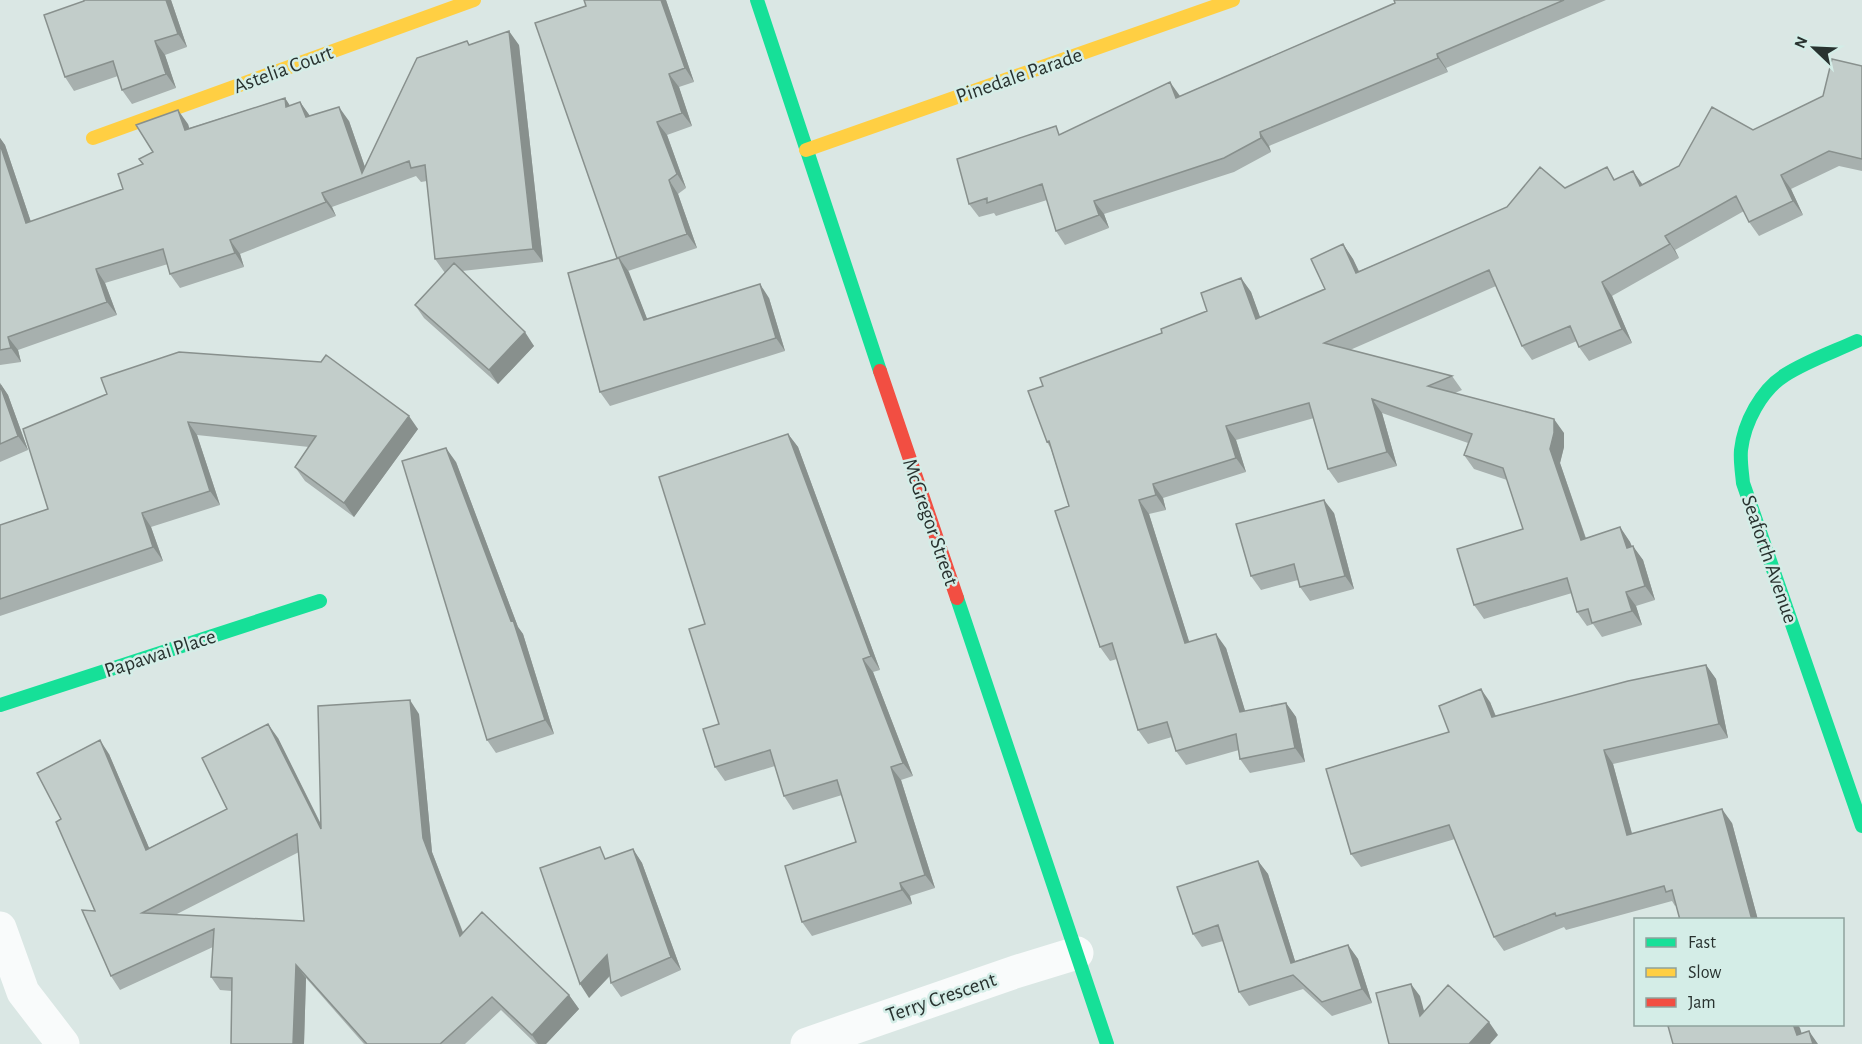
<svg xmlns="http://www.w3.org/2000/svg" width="1862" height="1044" font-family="'Alegreya Sans',sans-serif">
<rect width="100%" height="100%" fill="#dae7e4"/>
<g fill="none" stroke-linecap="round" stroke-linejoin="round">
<path stroke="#f9fbfb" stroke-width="33" d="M0 928 23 992 63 1044
M807 1044 1015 972 1077 953"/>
<path stroke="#16e098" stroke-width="14" d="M757 0 880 371
M1857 341C1833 352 1807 361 1785 375 1761 390 1744 423 1741 450 1740 461 1742 472 1743 483L1862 826
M957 598 1107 1044
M0 705 320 601"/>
<path stroke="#ffcf43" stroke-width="14" d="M93 138 474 0
M806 150 1233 0"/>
<path stroke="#f24e42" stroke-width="14" d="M880 371 957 598"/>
</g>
<path fill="#a7b0ae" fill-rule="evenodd" d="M171 0 187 47 165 55 176 88 132 104 122 90 118 76 74 91 65 77Z
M666 0 694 82 679 87 692 126 667 135 686 188 678 194 697 248 628 271 647 319 769 298 785 351 610 406 600 392 618 259 535 23 586 6Z
M1394 0H1606L1446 68 1448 72 1269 146 1271 152 1234 172 1104 214 1109 228 1065 245 1056 231 1047 200 996 216 994 213 979 217 969 204 1061 134 1180 96 1395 3Z
M470 44 519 45 543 262 462 271 534 346 498 384 424 318 415 305 445 273 435 259 427 181 421 182 416 176 332 207 336 216 240 254 244 267 180 288 170 274 168 264 105 283 117 315 18 350 21 362 0 365V138L5 145 31 222 123 189 153 152 188 124 189 128 285 98 290 106 300 102 310 116 349 121 365 167Z
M1862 66V171L1839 166 1791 189 1803 215 1759 236 1749 222 1744 211 1675 250 1679 258 1612 296 1632 343 1589 361 1579 347 1577 341 1532 360 1522 346 1496 286 1350 350 1452 376 1462 390 1455 393 1564 433V447L1560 463 1586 538 1620 527 1630 542 1632 546 1643 560 1655 600 1636 606 1642 625 1602 637 1593 624 1587 626 1577 612 1572 593 1484 619 1474 605 1523 529 1507 480 1474 469 1464 455 1468 443 1382 413 1397 466 1338 483 1328 469 1314 418 1236 440 1246 472 1163 498 1166 510 1149 514 1189 642 1226 648 1245 711 1286 703 1296 717 1305 762 1250 773 1240 759 1239 750 1186 765 1176 751 1172 737 1148 744 1138 730 1117 659 1110 661 1100 647 1069 506 1051 449 1047 442 1043 386 1162 333 1207 311 1241 278 1251 292 1260 318 1325 289 1343 244 1353 259 1359 271 1565 188 1607 167 1615 180 1642 184 1823 96Z
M321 362 418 429 354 517 305 481 295 467 309 447 197 435 220 505 151 527 163 561 0 616V525L48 509 23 429Z
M0 383 8 395 28 450 0 462Z
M788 434 798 447 880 670 873 672 913 776 901 780 935 888 910 896 912 904 812 936 802 922 856 842 842 795 793 810 784 796 775 766 725 781 715 767 719 724 705 624Z
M456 462 518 627 523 634 554 734 496 753 487 740Z
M1334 513 1354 589 1310 601 1300 587 1298 580 1261 590 1251 576Z
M1706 665 1716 679 1728 738 1613 764 1632 833 1732 823 1758 920H1680L1676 905 1675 906 1672 901 1566 930 1564 927 1504 951 1494 937 1455 839 1361 867 1351 854 1449 732 1490 702 1496 716Z
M419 714 432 852 463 932 569 995 579 1009 546 1044H536L501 1010 465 1044H364L306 978 304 1044H231L232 991 220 990 211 977 213 947 120 990 111 976 95 911 61 819 109 754 149 848 227 809 278 738 321 824ZM299 852 304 921 175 915Z
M633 849 642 863 681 970 621 997 611 983 610 976 589 998 607 858Z
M1258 861 1268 874 1295 961 1348 945 1358 959 1372 1003 1332 1016 1303 989 1249 1006 1239 992 1223 941 1202 947 1193 934Z"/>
<path fill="#88908d" d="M166 0H171L187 47 178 34Z
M661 0H666L694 82 685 68Z
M509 31 519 45 543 262 533 249Z
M155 41 165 55 176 88 166 74Z
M1437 54 1446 68 1448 72 1438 58Z
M669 74 679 87 692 126 682 113Z
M1170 82 1180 96 1176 98Z
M285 98 294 112 286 107Z
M300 102 310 116 306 117Z
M339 107 349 121 368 176 362 173Z
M178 110 188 124 194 144 185 130Z
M657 122 667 135 686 188 677 174Z
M1260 132 1269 146 1271 152 1261 138Z
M0 138 5 145 36 237 26 223 0 144Z
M1633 171 1643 185 1640 186Z
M1781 175 1791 189 1803 215 1793 201Z
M669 180 678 194 697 248 687 234Z
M322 193 332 207 336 216 326 202Z
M1094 201 1104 214 1109 228 1099 215Z
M1665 236 1675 250 1679 258 1670 244Z
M230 240 240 254 244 267 235 253Z
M1343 244 1353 259 1366 287 1356 273Z
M619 258 629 272 653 334 644 320Z
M96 269 105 283 117 315 107 302Z
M1241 278 1251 292 1266 333 1256 319Z
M1602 282 1612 296 1632 343 1622 329Z
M760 284 769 298 785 351 776 338Z
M525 332 534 346 498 384 489 370Z
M8 337 18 350 21 362 11 348Z
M0 383 8 395 28 450 18 436Z
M1372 399 1382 413 1397 466 1387 452Z
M409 416 418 429 354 517 344 503Z
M1554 419 1564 433V447L1560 463 1591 554 1581 540 1550 449Z
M188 422 197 435 220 505 210 491Z
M1226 426 1236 440 1246 472 1236 458Z
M788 434 798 447 880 670 871 656Z
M446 448 456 462 518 627 523 634 554 734 545 720 511 621Z
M1153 484 1163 498 1166 510 1156 495Z
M1139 500 1149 514 1194 657 1185 643Z
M1324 500 1334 513 1354 589 1345 576Z
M142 513 151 527 163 561 153 547Z
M1620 527 1630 542 1637 562 1627 548Z
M1633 546 1643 560 1655 600 1645 586Z
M1626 592 1636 606 1642 625 1632 611Z
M1216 634 1226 648 1250 727 1240 712Z
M863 659 873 672 913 776 903 763Z
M1706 665 1716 679 1728 738 1719 724Z
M1481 689 1490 702 1501 730 1492 717Z
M410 700 419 714 432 852 469 949 460 936 423 838Z
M1286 703 1296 717 1305 762 1295 748Z
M268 724 278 738 330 843 321 829Z
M100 740 109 754 156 864 146 850Z
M1604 750 1613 764 1636 849 1627 835Z
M891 767 901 780 935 888 925 875Z
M1722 809 1732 823 1758 920H1752Z
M633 849 642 863 681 970 671 957Z
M1258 861 1268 874 1300 977 1291 963Z
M900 883 910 896 912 904 902 890Z
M1348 945 1358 959 1372 1003 1362 989Z
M607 955 616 969 589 998 580 984Z
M296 965 306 978 304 1044H293Z
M1411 984 1420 996 1429 1029 1420 1016Z
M569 995 579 1009 546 1044H538L532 1035Z
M1489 1022 1498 1035 1490 1044H1469Z
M1793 1024H1797L1800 1028 1805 1044 1797 1035Z
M1809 1031 1818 1044H1813Z"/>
<path fill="#c2cdca" stroke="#88908d" stroke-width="1.5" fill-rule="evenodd" d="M84 0H166L178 34 155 41 166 74 122 90 113 61 65 77 44 15 84 1Z
M584 0H661L685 68 669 74 682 113 657 122 677 174 669 180 687 234 617 258 535 23 586 6Z
M1394 0H1564L1437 54 1438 58 1260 132 1261 138 1224 158 1094 201 1099 215 1056 231 1042 184 987 203V198L969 204 957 159 1056 126 1059 135 1170 82 1176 98 1395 3Z
M509 31 533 249 435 259 425 165 411 168 409 161 322 193 326 202 230 240 235 253 170 274 163 249 96 269 107 302 8 337 11 348 0 350V144L26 223 123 189 118 174 143 164 139 159 153 152 136 125 178 110 185 130 285 98 286 107 300 102 306 117 339 107 362 173 417 58 467 41 469 45Z
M1832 59 1862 66V159L1829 151 1781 175 1793 201 1749 222 1736 196 1665 236 1670 244 1602 282 1622 329 1579 347 1570 326 1522 346 1489 270 1324 343 1452 376 1428 386 1554 419V433L1550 449 1581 540 1620 527 1627 548 1633 546 1645 586 1626 592 1632 611 1592 623 1588 609 1577 612 1567 578 1474 605 1457 549 1523 529 1503 468 1464 455 1472 434 1372 399 1387 452 1328 469 1309 403 1226 426 1236 458 1153 484 1156 495 1139 500 1185 643 1216 634 1240 712 1286 703 1295 748 1240 759 1236 734 1176 751 1167 722 1138 730 1112 643 1100 647 1055 511 1069 506 1049 441 1047 442 1028 391 1043 386 1040 378 1162 333 1161 329 1207 311 1201 293 1241 278 1256 319 1325 289 1311 259 1343 244 1356 273 1507 207 1540 167 1565 188 1607 167 1614 180 1633 171 1640 186 1679 166 1712 107 1753 130 1823 96Z
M619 258 644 320 760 284 776 338 600 392 568 273Z
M454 263 525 332 489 370 415 305Z
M179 352 321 362 326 355 409 416 344 503 295 467 316 436 188 422 210 491 142 513 153 547 0 599V525L48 509 23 429 107 394 101 378Z
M0 385 18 436 0 444Z
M788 434 871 656 863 659 903 763 891 767 925 875 900 883 902 890 802 922 785 866 856 842 837 780 784 796 770 750 715 767 703 729 719 724 689 629 705 624 659 477Z
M446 448 511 621 513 620 545 720 487 740 402 461Z
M1324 500 1345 576 1300 587 1294 564 1251 576 1236 524Z
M1706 665 1719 724 1604 750 1627 835 1722 809 1752 920H1680L1672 890 1666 892 1664 886 1556 916 1555 913 1494 937 1449 825 1351 854 1326 769 1449 732 1439 706 1481 689 1492 717 1628 681Z
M410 700 423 838 460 936 482 912 569 995 532 1035 492 997 440 1044H367L296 965 293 1044H231L232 978 211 977 214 929 111 976 82 910 95 911 56 822 61 819 37 773 100 740 146 850 227 809 202 758 268 724 321 829 318 706ZM297 834 304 921 142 913Z
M600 847 605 859 633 849 671 957 611 983 607 955 580 984 540 868Z
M1258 861 1291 963 1348 945 1362 989 1322 1002 1293 975 1239 992 1218 925 1193 934 1177 887Z
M1411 984 1420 1016 1448 985 1489 1022 1469 1044H1389L1376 993Z
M1674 1024H1793L1797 1035 1809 1031 1813 1044H1673L1668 1026Z"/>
<g text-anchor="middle" stroke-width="5" stroke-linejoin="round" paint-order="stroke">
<g font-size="21" fill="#28322f" stroke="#d4ede7">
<text transform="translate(283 69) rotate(-20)" y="7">Astelia Court</text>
<text transform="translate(1019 75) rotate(-19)" y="7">Pinedale Parade</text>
<text transform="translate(931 522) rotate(71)" y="7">McGregor Street</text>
<text transform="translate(1770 559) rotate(71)" y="7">Seaforth Avenue</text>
<text transform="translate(160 653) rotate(-18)" y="7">Papawai Place</text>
<text transform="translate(941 997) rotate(-19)" y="7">Terry Crescent</text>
</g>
</g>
<rect x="1634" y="918" width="210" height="108" fill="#d4ede7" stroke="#8fa29d" stroke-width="1.5"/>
<rect x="1646" y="938" width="30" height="9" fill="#16e098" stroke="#8fa29d" stroke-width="1.5"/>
<text x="1688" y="948" font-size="18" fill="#28322f">Fast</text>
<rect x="1646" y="968" width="30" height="9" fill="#ffcf43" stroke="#8fa29d" stroke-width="1.5"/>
<text x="1688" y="978" font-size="18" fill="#28322f">Slow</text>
<rect x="1646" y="998" width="30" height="9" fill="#f24e42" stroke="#8fa29d" stroke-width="1.5"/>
<text x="1688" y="1008" font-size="18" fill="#28322f">Jam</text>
<g transform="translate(1814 48) rotate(293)" stroke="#d4ede7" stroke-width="4.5" paint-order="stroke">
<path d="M0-4.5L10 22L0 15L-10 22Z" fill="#28322f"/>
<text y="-9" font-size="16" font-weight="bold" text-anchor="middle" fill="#28322f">N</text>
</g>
</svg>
